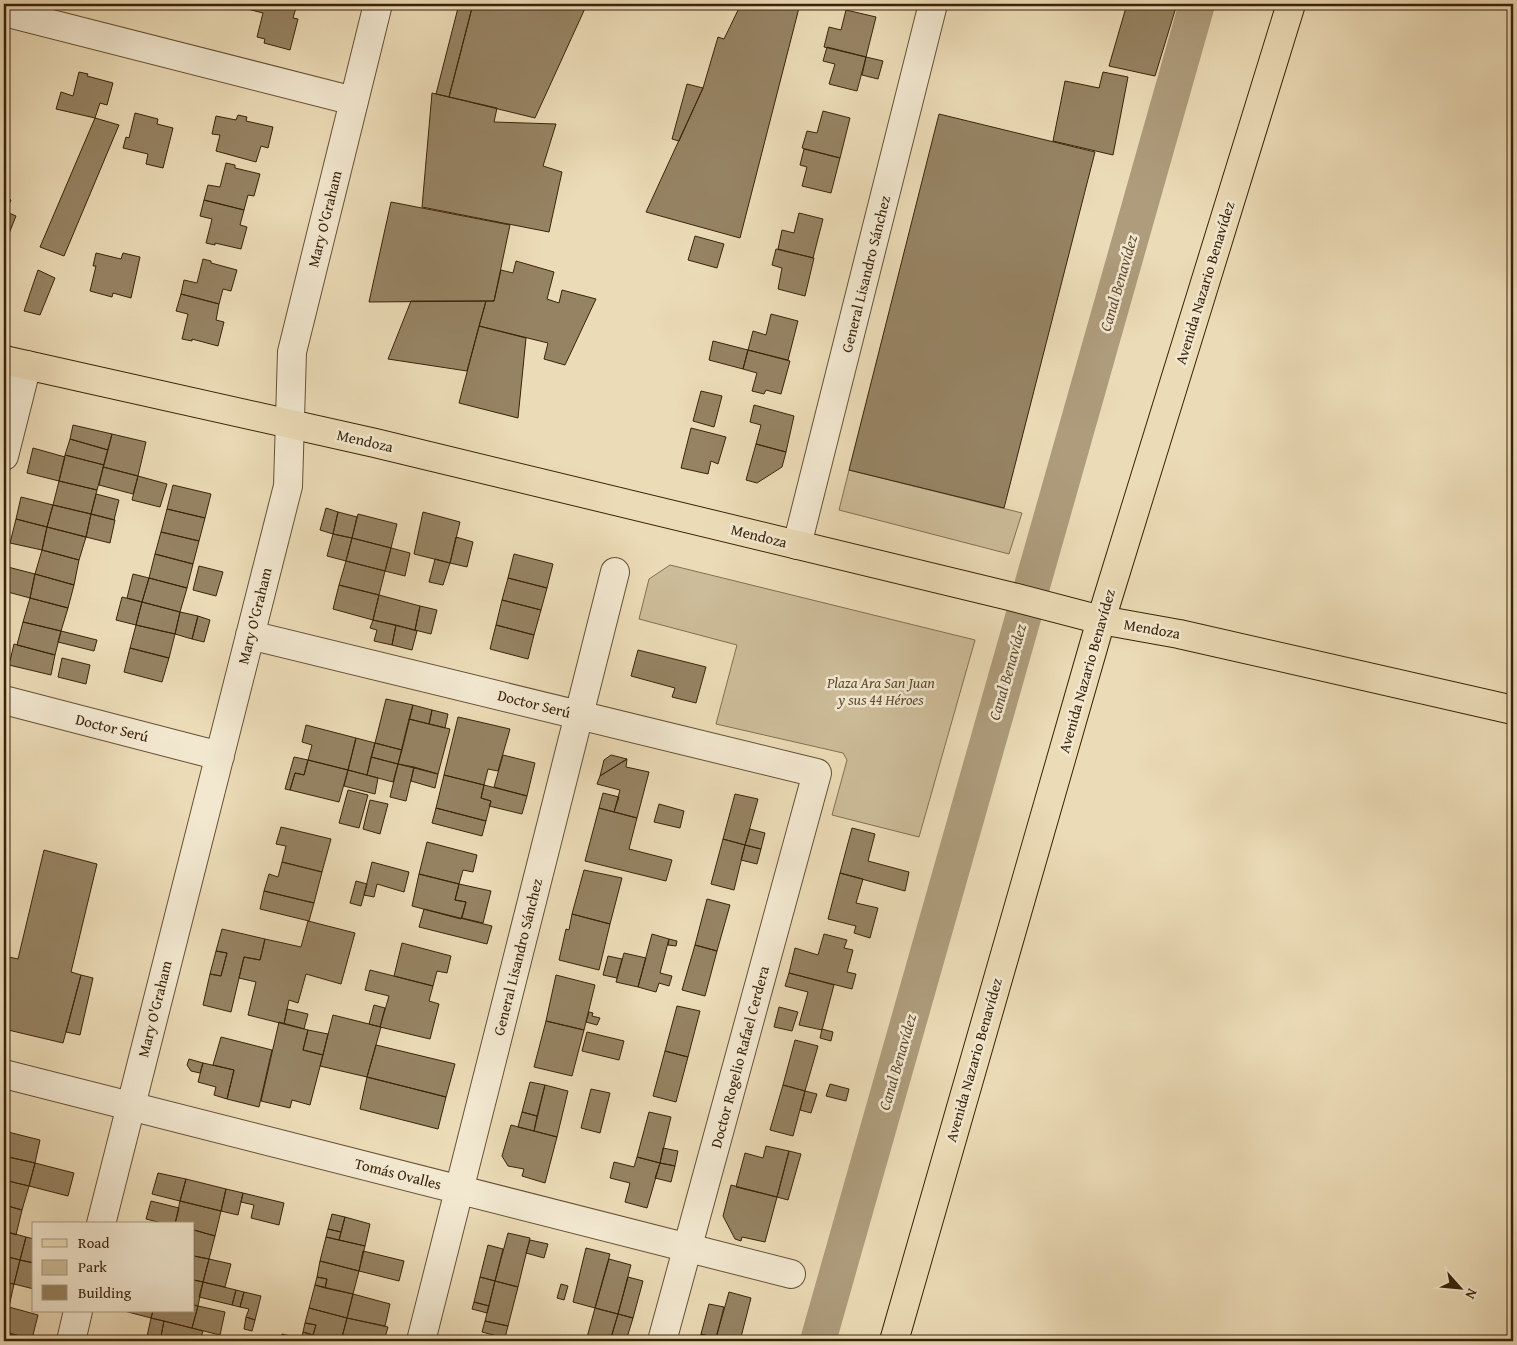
<svg xmlns="http://www.w3.org/2000/svg" width="1517" height="1345" font-family="'Gentium Book Plus',serif">
<rect width="100%" height="100%" fill="#ebdbb6"/>
<filter id="stains"><feTurbulence type="fractalNoise" baseFrequency=".004" numOctaves="4"/><feColorMatrix values="0 0 0 0 .2 0 0 0 0 .09 0 0 0 0 .02 0 0 0 .5 -.17"/></filter>
<radialGradient id="worn" r=".72"><stop offset=".6" stop-color="#630" stop-opacity="0"/><stop offset="1" stop-color="#630" stop-opacity=".3"/></radialGradient>
<path fill="#cdbc99" stroke="#837052" d="M849 470 1022 513 1009 554 839 510Z
M670 565 975 640 919 837 832 815 847 760 843 753 716 724 737 645 639 619 649 579Z"/>
<g fill="none" stroke-linecap="round" stroke-linejoin="round">
<path stroke="#ae9c7c" stroke-width="36" d="M818 1341 1197 4"/>
</g>
<path fill="#968363" stroke="#39230a" d="M228 4H297L293 18 298 19 290 50 264 43 265 39 257 37 263 13Z
M459 4H473L449 97 436 94Z
M473 4H587L535 118 449 97Z
M741 4H800L740 238 646 212 703 88 718 37 724 39Z
M1127 4H1177L1155 76 1109 66Z
M846 10 876 17 866 57 824 47 829 27 841 30Z
M827 47 866 57 857 91 829 84 835 64 823 61Z
M866 57 883 61 878 79 862 75Z
M79 72 88 74 87 76 113 83 107 105 100 103 95 118 56 109 61 92 73 96Z
M1103 72 1128 77 1113 155 1053 141 1065 81 1099 88Z
M687 84 703 88 679 141 672 139Z
M432 93 497 108 494 122 556 124 543 166 562 172 549 232 422 207Z
M823 111 850 118 840 158 802 148 807 131 817 133Z
M135 113 158 119 157 124 173 128 163 168 146 164 148 154 123 148 126 137 129 138Z
M939 114 1095 152 1004 508 849 470Z
M238 115 247 117 246 121 273 127 268 148 261 146 256 162 216 151 220 135 212 134 216 116 236 120Z
M95 118 119 125 64 256 40 247Z
M804 149 840 158 831 193 802 186 807 167 800 165Z
M226 163 235 165V168L260 174 254 196 248 195 244 210 204 200 208 185 220 187Z
M4 197 11 200 6 212 4 211Z
M204 200 244 210 240 225 247 227 241 249 215 243V245L206 243 212 219 200 216Z
M391 202 510 225 494 301 369 302Z
M4 211 16 216 4 246Z
M799 213 823 219 813 258 778 249 782 230 794 233Z
M695 236 724 244 717 268 688 260Z
M776 249 814 258 805 296 778 289 782 268 772 265Z
M96 253 121 259 123 253 140 257 131 298 113 293 112 297 90 291 96 266H93Z
M203 259 211 261V263L237 270 231 291 223 289 219 304 181 294 184 280 197 283Z
M516 261 554 272 547 299 559 303 562 290 596 299 565 365 544 359 548 343 479 326 486 301H494L501 270 513 273Z
M38 270 55 278 40 315 24 311Z
M181 294 219 304 216 320 224 322 218 346 192 339V341L182 339 188 314 176 311Z
M411 301H486L467 371 388 359Z
M771 314 798 321 788 360 748 350 753 331 766 335Z
M479 326 526 338 518 418 459 403Z
M713 341 748 350 743 369 709 360Z
M748 350 790 361 781 394 766 390 764 394 752 391 757 373 743 369Z
M701 391 722 396 714 427 693 421Z
M754 405 794 416 786 452 756 444 761 425 750 422Z
M73 425 112 434 108 450 70 439Z
M691 428 726 437 718 464 711 461 708 474 681 468Z
M112 434 146 442 138 476 103 467Z
M70 439 108 450 104 465 65 455Z
M756 444 786 452 782 467 757 483 746 480Z
M33 448 65 457 59 481 27 473Z
M65 455 104 465 97 490 59 481Z
M103 467 138 476 133 494 99 485Z
M138 476 167 484 160 507 132 500Z
M59 481 97 490 91 514 53 505Z
M173 485 211 494 205 518 167 509Z
M96 494 119 500 114 520 91 514Z
M21 497 53 505 47 527 16 519Z
M53 505 91 514 86 537 47 527Z
M326 508 338 512 333 534 320 530Z
M167 509 205 518 199 541 161 532Z
M338 512 357 517 352 538 333 534Z
M423 512 460 522 450 563 414 554Z
M91 514 115 520 110 543 86 537Z
M358 514 397 524 391 548 352 538Z
M16 519 47 527 42 550 10 543Z
M47 527 86 537 79 560 42 550Z
M161 532 199 541 193 564 155 554Z
M333 534 352 538 346 561 327 556Z
M456 537 473 542 467 567 450 563Z
M352 538 391 548 385 571 346 561Z
M391 548 410 553 405 576 385 571Z
M42 550 79 560 74 585 35 574Z
M155 554 193 564 187 588 149 578Z
M514 554 553 564 547 588 508 578Z
M435 559 450 563 443 585 429 582Z
M346 561 385 571 379 595 339 585Z
M4 566 35 574 30 598 4 591Z
M199 566 223 572 216 596 193 590Z
M35 574 74 585 68 608 30 598Z
M133 574 149 578 142 602 127 598Z
M149 578 187 588 180 612 142 602Z
M508 578 547 588 541 610 502 600Z
M339 585 379 595 373 620 333 609Z
M379 595 420 606 415 630 373 620Z
M122 597 142 602 136 625 116 620Z
M30 598 68 608 61 631 23 622Z
M502 600 541 610 534 635 496 625Z
M142 602 180 612 175 634 136 625Z
M420 606 437 610 431 634 415 630Z
M180 612 198 616 192 639 175 634Z
M198 616 210 620 204 642 192 639Z
M373 620 396 625 392 645 374 641 377 630 370 628Z
M23 622 61 631 55 655 17 645Z
M136 625 175 634 169 658 130 648Z
M396 625 417 631 412 650 392 645Z
M496 625 534 635 528 659 490 649Z
M61 631 97 640 94 651 58 642Z
M14 644 55 655 51 675 9 665Z
M130 648 169 658 162 682 124 672Z
M638 650 706 667 696 703 672 697 675 688 631 676Z
M62 658 90 665 86 684 58 677Z
M386 699 413 705 402 750 375 743Z
M413 705 432 710 429 724 409 719Z
M432 710 448 714 445 728 429 724Z
M458 717 510 729 498 771 488 769 484 785 444 775Z
M409 719 450 729 438 774 398 764Z
M306 725 356 738 348 770 308 760 312 745 302 742Z
M356 738 375 743 367 775 348 770Z
M375 743 402 750 398 764 371 757Z
M503 755 535 763 527 796 494 787Z
M611 755 627 759 600 776 604 760Z
M294 757 308 760 304 775 295 773 290 790 285 789Z
M371 757 398 764 393 782 367 775Z
M627 759 626 767 649 772 637 818 614 812 620 790 597 784 600 776Z
M308 760 348 770 339 802 290 790 295 773 304 775Z
M398 764 414 767 406 801 390 797Z
M414 767 438 774 435 788 411 781Z
M348 770 378 778 375 794 344 786Z
M444 775 484 785 481 798 491 801 486 821 436 808Z
M484 785 527 796 522 814 489 806 491 801 481 798Z
M348 790 368 795 359 828 339 823Z
M603 793 619 797 614 812 599 808Z
M735 794 758 799 745 845 723 839Z
M370 800 388 804 380 834 363 829Z
M659 804 684 811 680 828 654 822Z
M436 808 486 821 482 836 432 823Z
M599 808 637 818 629 849 672 860 666 881 585 861Z
M281 827 331 839 322 872 282 862 286 846 276 844Z
M852 828 875 834 868 861 909 872 905 891 840 873Z
M750 829 765 833 761 849 745 845Z
M723 839 745 845 734 890 711 884Z
M427 842 477 855 473 872 463 870 459 884 419 874Z
M745 845 761 849 757 864 741 860Z
M44 850 97 864 71 972 81 975 63 1043 4 1029V956L18 959Z
M282 862 322 872 314 903 264 891 269 874 278 877Z
M372 862 409 872 404 892 377 884 374 897 364 895Z
M584 870 622 878 610 924 572 914Z
M840 873 863 879 856 903 878 908 870 938 854 933 856 926 828 919Z
M419 874 459 884 455 900 466 902 461 919 412 906Z
M356 881 367 884 361 906 350 903Z
M459 884 491 891 483 923 462 918 466 902 455 900Z
M264 891 314 903 309 921 260 909Z
M707 899 730 905 717 951 695 945Z
M424 909 492 926 487 944 419 927Z
M572 914 610 924 599 970 559 960 566 929 569 930Z
M308 921 355 933 341 984 306 974 298 1003 289 1000 284 1024 248 1015 256 982 239 978 244 957 260 960 265 939 301 947Z
M222 929 265 939 260 960 244 957 231 1012 203 1005 210 974 221 976 227 953 216 951Z
M652 934 669 939 660 973 672 976 669 986 659 983 656 992 638 987Z
M824 934 847 940 844 948 853 950 847 972 856 974 852 989 789 973 795 948 818 955Z
M669 939 677 941 676 946 668 945Z
M402 943 451 956 447 973 437 971 433 986 394 976Z
M695 945 717 951 705 996 682 990Z
M216 951 227 953 221 976 210 974Z
M624 953 646 958 638 987 616 982Z
M608 956 622 959 617 978 603 975Z
M370 970 433 986 429 1001 439 1004 430 1039 380 1027 389 996 365 990Z
M789 973 834 985 822 1030 799 1025 808 992 785 986Z
M81 975 93 978 80 1035 66 1032Z
M556 975 595 985 584 1030 546 1021Z
M374 1005 385 1008 380 1027 369 1024Z
M677 1006 700 1011 688 1057 665 1051Z
M779 1007 798 1012 792 1031 774 1027Z
M287 1009 308 1014 304 1029 284 1024Z
M589 1012 593 1013 592 1016 600 1018 597 1025 586 1022Z
M333 1015 381 1027 367 1077 320 1066Z
M546 1021 584 1030 572 1076 534 1067Z
M279 1022 308 1030 303 1050 323 1055 310 1105 292 1100 290 1108 261 1101Z
M822 1029 833 1032 831 1041 820 1038Z
M308 1030 328 1034 323 1055 303 1050Z
M587 1032 624 1041 619 1060 582 1051Z
M221 1037 272 1050 259 1107 227 1099 234 1070 213 1065Z
M795 1040 818 1046 805 1091 783 1085Z
M376 1045 455 1064 446 1097 367 1077Z
M665 1051 688 1057 676 1102 653 1096Z
M189 1059 203 1063 200 1073 191 1071 187 1065Z
M203 1063 234 1070 227 1099 214 1095 216 1087 198 1082Z
M367 1077 446 1097 438 1129 360 1109Z
M530 1082 545 1085 537 1116 522 1112Z
M830 1084 849 1089 846 1101 826 1096Z
M545 1085 568 1091 557 1137 534 1131Z
M783 1085 805 1091 793 1136 770 1130Z
M591 1089 610 1093 600 1133 581 1128Z
M805 1091 817 1094 811 1113 800 1110Z
M4 1109 7 1110 4 1125Z
M522 1112 537 1116 534 1131 518 1127Z
M649 1112 671 1117 660 1163 637 1157Z
M511 1125 557 1137 545 1183 522 1176 524 1169 508 1166 502 1156Z
M4 1131 40 1140 35 1163 4 1156Z
M766 1146 789 1151 777 1197 736 1187 745 1153 763 1158Z
M663 1148 678 1151 675 1166 660 1163Z
M789 1151 801 1154 788 1200 777 1197Z
M4 1156 35 1163 29 1186 4 1180Z
M637 1157 660 1163 647 1208 625 1202 630 1183 610 1178 614 1162 634 1167Z
M35 1163 74 1173 68 1196 29 1186Z
M660 1163 675 1166 671 1182 655 1178Z
M158 1173 186 1179 180 1201 152 1194Z
M186 1179 226 1189 221 1211 180 1201Z
M4 1180 29 1186 22 1210 4 1205Z
M731 1185 777 1197 765 1242 742 1237 741 1241 735 1239 723 1216Z
M226 1189 243 1193 238 1215 221 1211Z
M243 1193 284 1203 279 1225 251 1218 254 1205 241 1202Z
M151 1201 179 1208 175 1224H166L146 1219Z
M180 1201 221 1211 215 1236 194 1230V1224H175Z
M4 1205 22 1210 16 1235 4 1231Z
M332 1214 345 1217 341 1232 328 1229Z
M345 1217 370 1224 365 1246 339 1240Z
M328 1229 341 1232 339 1240 326 1237Z
M194 1230 215 1236 209 1259 194 1256Z
M4 1231 26 1237 20 1260 4 1256Z
M508 1233 530 1238 518 1287 495 1281Z
M26 1237 34 1239V1263L20 1260Z
M326 1237 365 1246 359 1271 320 1261Z
M530 1240 548 1244 544 1258 526 1253Z
M488 1245 503 1249 495 1281 480 1277Z
M586 1248 610 1254 595 1308 573 1302Z
M363 1251 404 1261 399 1281 359 1271Z
M4 1256 20 1260 14 1284 4 1282Z
M194 1256 209 1259 203 1282 194 1280Z
M209 1259 231 1264 225 1287 203 1282Z
M609 1259 631 1265 618 1314 595 1308Z
M20 1260 34 1263V1289L14 1284Z
M320 1261 359 1271 353 1294 325 1288 327 1279 317 1277Z
M317 1277 327 1279 325 1288 315 1285Z
M480 1277 495 1281 489 1306 474 1302Z
M628 1277 643 1281 633 1318 618 1314Z
M194 1280 203 1282 198 1306 194 1305Z
M495 1281 518 1287 508 1326 485 1321Z
M4 1282 14 1284 9 1307 4 1306Z
M203 1282 236 1290 232 1305 199 1297Z
M561 1284 568 1286 564 1300 557 1298Z
M315 1285 353 1294 347 1318 309 1308Z
M236 1290 244 1292 240 1307 232 1305Z
M244 1292 261 1296 255 1320 246 1317 249 1309 240 1307Z
M729 1292 751 1298 740 1341H730L716 1338Z
M353 1294 390 1304 385 1326 347 1318Z
M474 1302 489 1306 487 1313 472 1309Z
M709 1304 724 1307 716 1338 701 1334Z
M194 1305 198 1306 192 1328 151 1318 153 1311H194Z
M4 1306 9 1307 4 1327Z
M198 1306 225 1312 220 1335 192 1328Z
M9 1307 38 1315 32 1339 4 1332Z
M309 1308 347 1318 341 1341 313 1335 316 1325 305 1323Z
M595 1308 618 1314 610 1341H586Z
M124 1311H153L151 1318Z
M618 1314 633 1318 626 1341 611 1338Z
M246 1317 255 1320 252 1331 244 1329Z
M151 1318 164 1321 160 1341H146Z
M347 1318 388 1327 384 1341H341Z
M164 1321 203 1331 200 1341H160Z
M485 1321 508 1326 505 1338 482 1332Z
M305 1323 316 1325 313 1335 303 1332Z
M4 1332 16 1335 15 1341H4Z
M303 1332 313 1335 312 1341H301Z
M282 1334 302 1339 301 1341H280Z
M701 1334 716 1338 730 1341H699Z
M16 1335 32 1339 31 1341H15Z
M313 1335 341 1341H312Z
M611 1338 626 1341H610Z"/>
<g fill="none" stroke-linecap="round" stroke-linejoin="round">
<defs>
<path id="minor" d="M4 12 354 101
M4 456 27 365
M797 545 933 4
M250 635 817 773 662 1341
M4 700 220 756
M4 1074 791 1274
M101 1224 288 486 292 352 378 4
M71 1341 78 1311
M421 1341 615 572"/>
<path id="major" d="M4 360 375 443 1009 596 1101 620 1179 634 1513 710
M894 1341 1101 620 1291 4"/>
</defs>
<use href="#minor" stroke="#665135" stroke-width="30"/>
<use href="#major" stroke="#39230a" stroke-width="30"/>
<use href="#minor" stroke="#f2e8d0" stroke-width="28"/>
<use href="#major" stroke="#ebdbb6" stroke-width="28"/>
</g>
<g text-anchor="middle" stroke-width="5" stroke-linejoin="round" paint-order="stroke">
<g font-size="15" fill="#39230a" stroke="#f2e8d0">
<text transform="translate(325 219) rotate(-76)" y="5">Mary O'Graham</text>
<text transform="translate(866 274) rotate(-76)" y="5">General Lisandro Sánchez</text>
<text transform="translate(1205 283) rotate(-73)" y="5">Avenida Nazario Benavídez</text>
<text transform="translate(365 441) rotate(13)" y="5">Mendoza</text>
<text transform="translate(759 536) rotate(14)" y="5">Mendoza</text>
<text transform="translate(255 616) rotate(-76)" y="5">Mary O'Graham</text>
<text transform="translate(1152 629) rotate(10)" y="5">Mendoza</text>
<text transform="translate(1087 671) rotate(-74)" y="5">Avenida Nazario Benavídez</text>
<text transform="translate(534 704) rotate(14)" y="5">Doctor Serú</text>
<text transform="translate(112 728) rotate(14)" y="5">Doctor Serú</text>
<text transform="translate(518 957) rotate(-76)" y="5">General Lisandro Sánchez</text>
<text transform="translate(155 1009) rotate(-76)" y="5">Mary O'Graham</text>
<text transform="translate(740 1057) rotate(-75)" y="5">Doctor Rogelio Rafael Cerdera</text>
<text transform="translate(974 1060) rotate(-74)" y="5">Avenida Nazario Benavídez</text>
<text transform="translate(398 1174) rotate(14)" y="5">Tomás Ovalles</text>
</g>
<g font-size="15" font-style="italic" fill="#5e492e" stroke="#f2e8d0">
<text x="881" y="688">Plaza Ara San Juan<tspan x="881" dy="17">y sus 44 Héroes</tspan></text>
</g>
<g font-size="16" font-style="italic" fill="#624d32" stroke="#f2e8d0">
<text transform="translate(1118 283) rotate(-74)" y="6">Canal Benavídez</text>
<text transform="translate(1007 672) rotate(-74)" y="6">Canal Benavídez</text>
<text transform="translate(897 1062) rotate(-74)" y="6">Canal Benavídez</text>
</g>
</g>
<rect width="1517" height="1345" fill="none" stroke="#ebdbb6" stroke-width="20"/>
<rect x="5" y="5" width="1507" height="1335" fill="none" stroke="#39230a" stroke-width="2.5"/>
<rect x="10" y="10" width="1497" height="1325" fill="none" stroke="#39230a"/>
<rect x="32" y="1222" width="162" height="90" fill="#f2e8d0" stroke="#a89981"/>
<rect x="42" y="1239" width="25" height="8" fill="#ebdbb6" stroke="#a89981"/>
<text x="78" y="1248" font-size="15" fill="#39230a">Road</text>
<rect x="42" y="1260" width="25" height="15" fill="#cdbc99" stroke="#a89981"/>
<text x="78" y="1272" font-size="15" fill="#39230a">Park</text>
<rect x="42" y="1285" width="25" height="15" fill="#968363" stroke="#a89981"/>
<text x="78" y="1298" font-size="15" fill="#39230a">Building</text>
<g transform="translate(1460 1288) rotate(117)" stroke="#f2e8d0" stroke-width="4" paint-order="stroke">
<path d="M0-4L9 19L0 12L-9 19Z" fill="#39230a"/>
<text y="-8" font-size="14" font-weight="bold" text-anchor="middle" fill="#39230a">N</text>
</g>
<rect width="100%" height="100%" filter="url(#stains)"/>
<rect width="100%" height="100%" fill="url(#worn)"/>
</svg>
